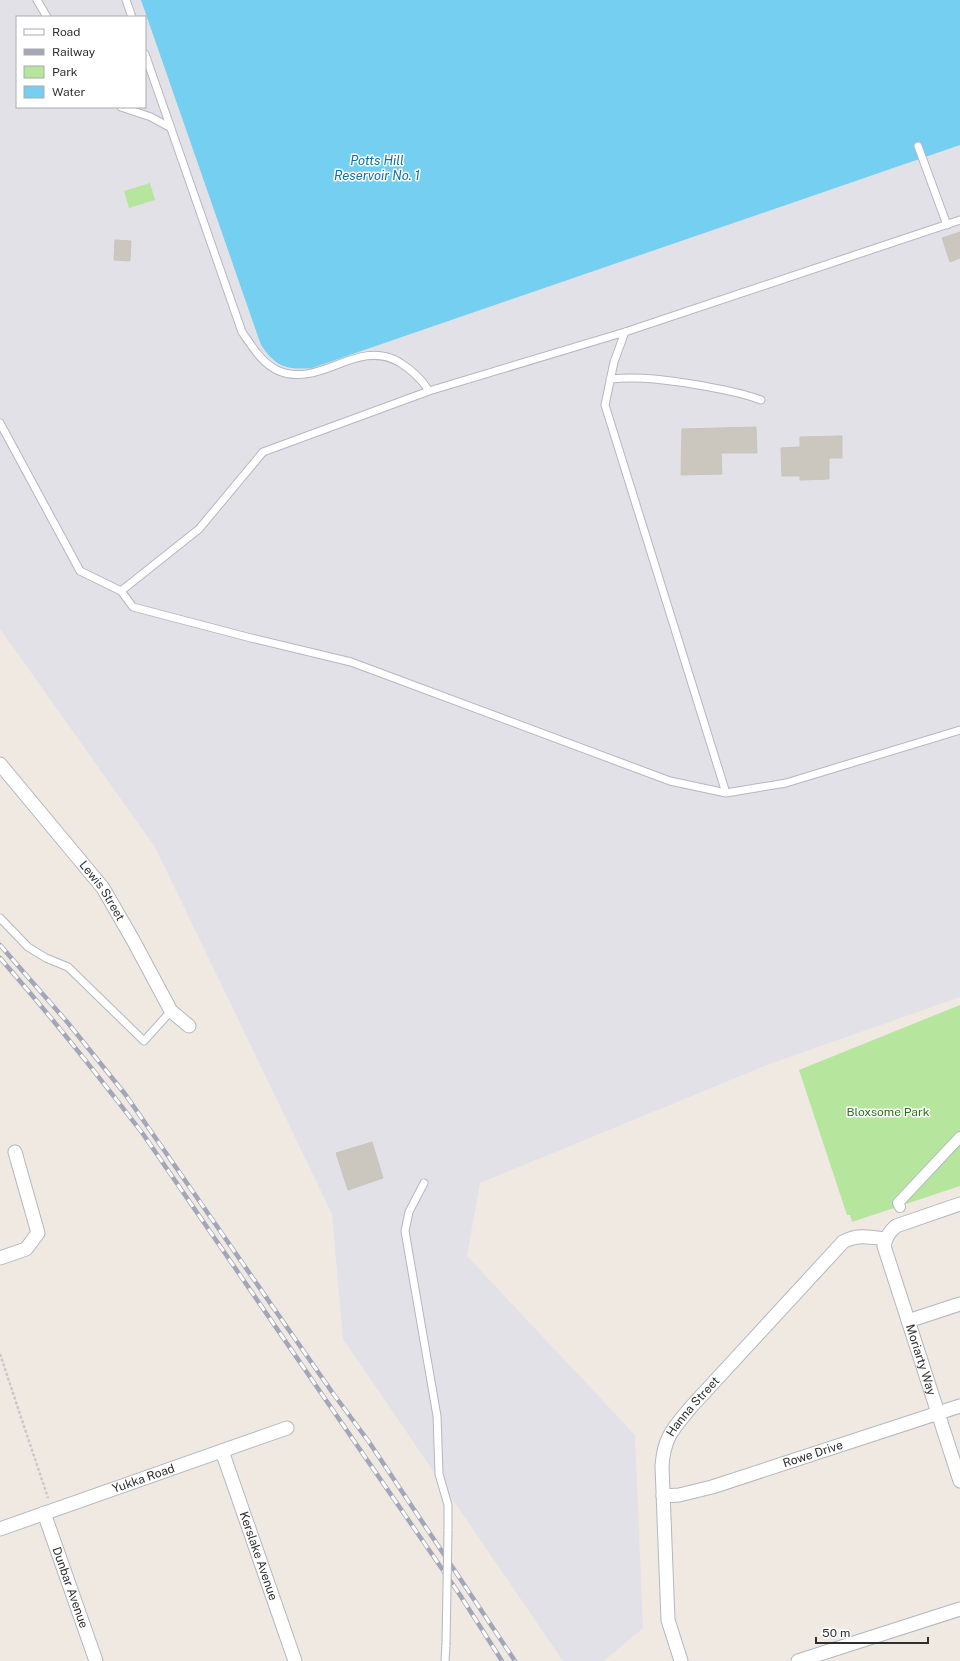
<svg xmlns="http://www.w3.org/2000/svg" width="960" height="1661" font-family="'Public Sans',sans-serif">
<rect width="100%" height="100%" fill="#efe9e1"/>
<path fill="#e3e1e8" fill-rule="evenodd" d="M0 0H960V997L767 1065 480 1183 467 1256 635 1435 643 1628 604 1661H563L343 1339 332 1214 155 847 0 629ZM17 17H145V107H17Z"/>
<path fill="#b6e59e" d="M150 183 155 200 129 208 124 191Z
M960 1005V1186L852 1222 850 1215H847L799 1070Z"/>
<path fill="#75cff0" d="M141 0H960V145L312 368C286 370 276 367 261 345Z"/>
<path fill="#cbc7bf" stroke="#cbc5ba" d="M960 232V258L950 262 942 238Z
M115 240 131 241 130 261 114 260Z
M756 427 757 453H721L722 474 681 475 682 429Z
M842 436V458H829V479L800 480V476H782L781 448 800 447V437Z
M372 1142 383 1178 348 1190 336 1153Z"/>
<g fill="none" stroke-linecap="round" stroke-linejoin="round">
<defs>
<path id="service" d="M37 0 47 17
M126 0 132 17
M145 54 242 332C252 346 262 364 279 371 321 388 357 338 399 362 412 370 421 378 429 391
M121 107 151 117 171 128
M918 146 947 225
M625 332 614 362 605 405 726 793
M610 379C641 376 668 380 698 385 720 389 740 392 761 400
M0 423 80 571 121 591 199 529 263 452 429 391 625 332 960 220
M121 591 133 607 251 638 351 662 670 781 726 793 786 783 960 730
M0 918 28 947 46 958 68 967 144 1041 171 1011
M424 1183 409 1212 405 1231 437 1416 439 1474 448 1505V1531
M445 1661 446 1645"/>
<path id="pedestrian" d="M900 1207 898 1203 960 1137"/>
<g id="minor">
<path id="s1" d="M0 764 103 888 133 940 171 1011 189 1026"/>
<path id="s2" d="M960 1204 896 1226C889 1232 886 1237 884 1246L960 1481"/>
<path d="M0 1258 26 1249 38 1233 15 1152"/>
<path d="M908 1321 960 1304"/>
<path id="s3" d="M222 1451 295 1661"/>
<path id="s4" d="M663 1496 679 1495 712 1487 960 1406"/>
<path id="s5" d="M44 1513 96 1661"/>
<path id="s6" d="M0 1529 287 1428"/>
<path id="s7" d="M681 1661 668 1620 662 1466C664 1437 673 1429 691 1407L843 1242C857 1234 870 1237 885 1239"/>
<path d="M798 1661 960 1609"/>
</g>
</defs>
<use href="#service" stroke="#b4b7c1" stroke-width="9"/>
<use href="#pedestrian" stroke="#b4b7c1" stroke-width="12"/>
<use href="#minor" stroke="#b4b7c1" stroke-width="15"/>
<path stroke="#c9c9c9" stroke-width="2.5" stroke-dasharray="3 2" stroke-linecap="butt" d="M0 1354 48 1498"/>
<use href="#service" stroke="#fff" stroke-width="7"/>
<use href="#pedestrian" stroke="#fff" stroke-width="10"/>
<use href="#minor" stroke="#fff" stroke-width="13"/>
<defs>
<path id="rail" d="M0 945 68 1023 125 1094 332 1392 369 1442 515 1661
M0 958C50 1015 97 1074 143 1134L460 1595 502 1661"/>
</defs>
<use href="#rail" stroke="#a3a6b8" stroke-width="4.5"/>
<use href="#rail" stroke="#fff" stroke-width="3" stroke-dasharray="9" stroke-linecap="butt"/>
<defs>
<path id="service-bridge" d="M446 1645 448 1531"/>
</defs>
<use href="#service-bridge" stroke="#b4b7c1" stroke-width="9" stroke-linecap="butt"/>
<use href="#service-bridge" stroke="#fff" stroke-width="7"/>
</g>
<g text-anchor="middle" stroke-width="3" stroke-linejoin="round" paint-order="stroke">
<g font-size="12" fill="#2e2e2e" stroke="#fff">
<text dy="4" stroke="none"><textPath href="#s1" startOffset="163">Lewis Street</textPath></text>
<text dy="4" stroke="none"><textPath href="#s2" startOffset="211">Moriarty Way</textPath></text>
<text dy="4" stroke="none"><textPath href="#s7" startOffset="266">Hanna Street</textPath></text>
<text dy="4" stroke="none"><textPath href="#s4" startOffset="156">Rowe Drive</textPath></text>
<text dy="4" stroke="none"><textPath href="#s6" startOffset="152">Yukka Road</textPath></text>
<text dy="4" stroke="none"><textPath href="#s3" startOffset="111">Kerslake Avenue</textPath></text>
<text dy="4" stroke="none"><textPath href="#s5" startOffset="79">Dunbar Avenue</textPath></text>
</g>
<g font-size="12" fill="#2c6e1b" stroke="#fff">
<text x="888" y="1116">Bloxsome Park</text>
</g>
<g font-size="13" font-style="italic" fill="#0d6fa3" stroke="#fff">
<text x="377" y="165">Potts Hill<tspan x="377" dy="15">Reservoir No. 1</tspan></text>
</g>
</g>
<rect x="16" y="16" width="130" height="92" fill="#ffffff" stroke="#ababab"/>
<rect x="24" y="29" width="20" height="6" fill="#ffffff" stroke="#ababab"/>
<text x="52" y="36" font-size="12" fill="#2e2e2e">Road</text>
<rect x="24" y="49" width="20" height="6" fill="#a3a6b8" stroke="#ababab"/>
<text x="52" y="56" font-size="12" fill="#2e2e2e">Railway</text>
<rect x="24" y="66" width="20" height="12" fill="#b6e59e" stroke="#ababab"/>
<text x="52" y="76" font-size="12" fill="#2e2e2e">Park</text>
<rect x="24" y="86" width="20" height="12" fill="#75cff0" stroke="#ababab"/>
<text x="52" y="96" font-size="12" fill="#2e2e2e">Water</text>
<path d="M816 1637v6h112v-6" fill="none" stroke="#2e2e2e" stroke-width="2"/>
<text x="822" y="1637" font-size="12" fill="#2e2e2e" stroke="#ffffff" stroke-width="3" paint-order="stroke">50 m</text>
</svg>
